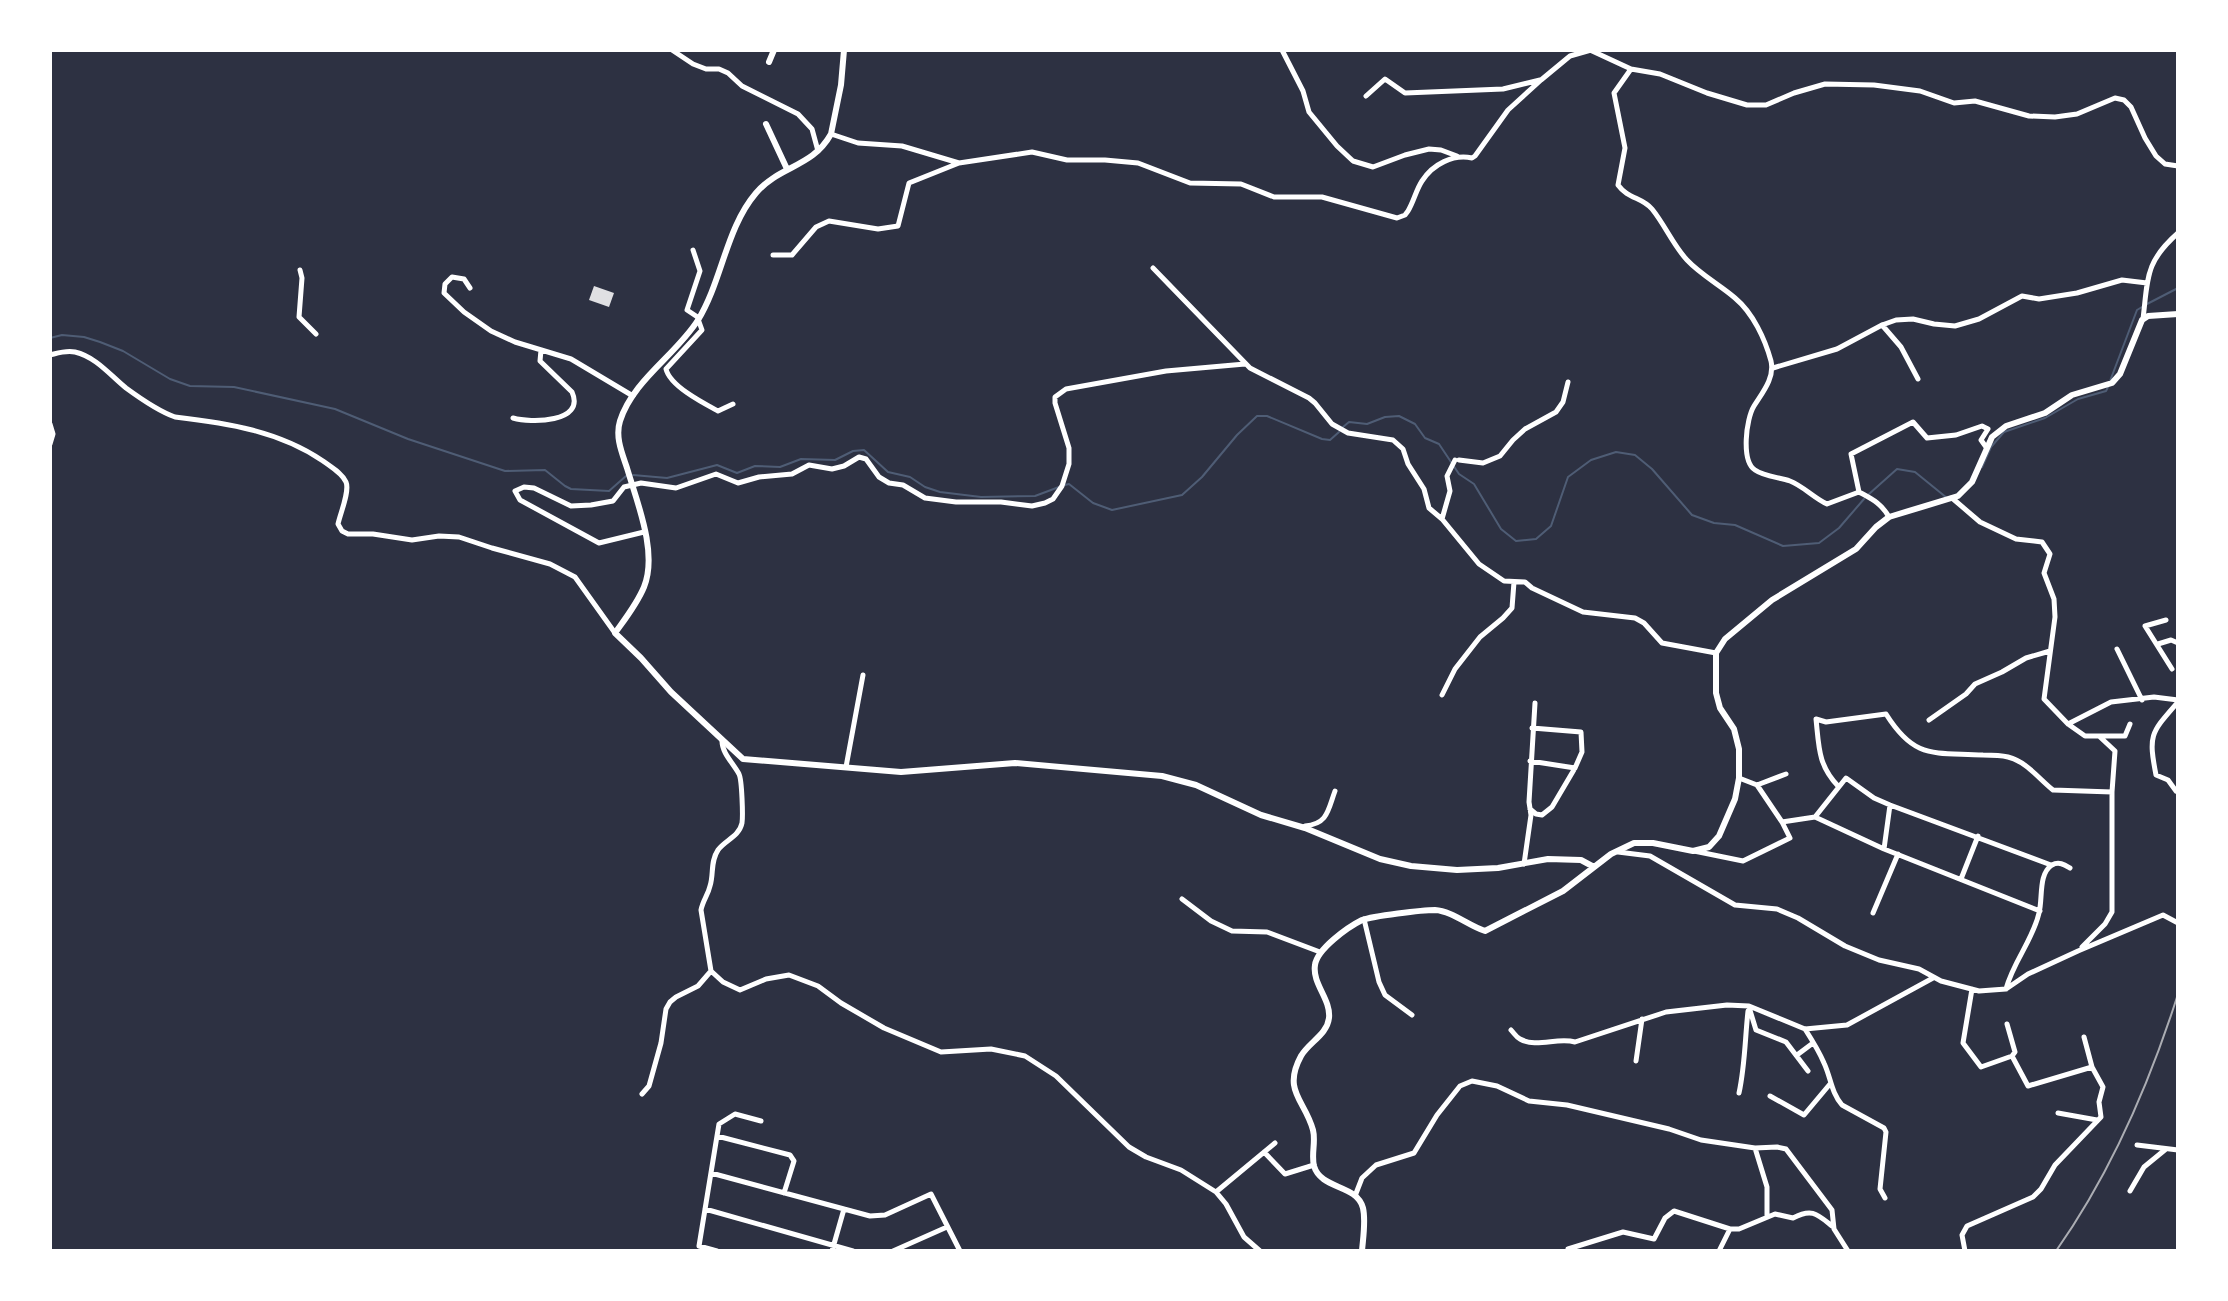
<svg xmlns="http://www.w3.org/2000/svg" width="2228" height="1301" font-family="'Asap Condensed',sans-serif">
<rect width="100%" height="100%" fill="#2d3142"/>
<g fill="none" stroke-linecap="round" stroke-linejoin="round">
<path stroke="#4f5d75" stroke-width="2" d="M2147 304 2178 288
M50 338 62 335 84 337 100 342 123 351 170 379 190 386 234 387 335 409 408 439 505 471 545 470 565 486 571 489 609 491 626 476
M2110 381 2137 310 2142 307
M1343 427 1349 422 1367 424 1385 417 1399 416 1415 424 1425 438 1439 444 1459 474 1474 484 1501 529 1516 541 1536 539 1551 526 1568 477 1591 460 1616 452 1635 455 1652 469 1692 515 1714 523 1735 525 1783 546 1819 543 1839 528 1864 499
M1982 467 1991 447 2004 432 2045 418 2078 399 2106 391 2108 387
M633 475 667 478 717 465 737 473 755 466 780 467 801 459 835 460 853 451 864 450 888 472 910 477 925 487 940 492 981 497 1035 496 1059 487
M1065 485 1069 484 1093 503 1112 510 1182 495 1202 477 1237 435 1257 416H1267L1322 439 1330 440 1339 432
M1869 494 1897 469 1915 472 1947 498"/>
</g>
<path fill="#e0e0e3" d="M594 286 614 293 609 307 589 300Z"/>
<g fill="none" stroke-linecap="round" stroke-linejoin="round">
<path stroke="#fff" stroke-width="5" d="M672 50 693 64 706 69H719L728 73 742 86 798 114 812 129 818 151
M1282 50 1303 91 1309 112 1337 146 1353 161 1373 167 1405 155 1429 149 1441 150 1457 156
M1590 50 1631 69 1660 74 1707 93 1747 105H1766L1794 93 1825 84 1874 85 1920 91 1954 103 1975 101 2029 116 2055 117 2077 114 2115 98 2124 100 2131 107 2145 138 2156 156 2165 164 2178 166
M1631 69 1614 93 1625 148 1618 185C1628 199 1642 197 1652 209 1665 225 1673 245 1687 260 1701 275 1720 285 1735 298 1753 313 1765 339 1771 361 1775 378 1762 393 1754 406 1746 419 1741 461 1755 470 1765 477 1779 477 1790 481 1803 486 1814 498 1827 504L1859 492C1872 499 1881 503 1889 517
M1366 96 1385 79 1405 93 1503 89 1540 80
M831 134 858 143 902 146 959 163 1032 152 1067 160H1105L1138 163 1190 183 1241 184 1274 197H1322L1397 218 1405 215 1408 211C1414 201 1416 190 1422 181 1433 164 1453 154 1472 158L1475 156 1508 110 1541 80 1570 56 1591 50
M693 250 700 271 687 310 699 318
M773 255H792L816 227 829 221 878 229 898 226 909 183 959 163
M1153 268 1250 368 1309 398 1315 403 1332 424 1348 433 1393 440 1403 449 1408 464 1424 489 1429 508 1442 519 1479 564 1504 581 1525 582 1532 588 1583 612 1635 618 1644 623 1662 643 1716 653
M300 270 302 278 299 317 316 334
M470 288 464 279 452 277 445 284 444 293 464 312 491 331 515 342 571 359 633 396
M698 319 702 330 666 369C670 386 703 403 718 411L733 404
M2143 319C2148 278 2145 262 2178 233
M1882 325 1901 347 1918 379
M50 355C58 353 66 350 75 352 96 357 110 375 126 388 141 399 158 411 175 417 227 423 279 431 323 461 331 467 342 473 346 482 350 491 340 514 338 524L342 531 348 534H373L412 540 439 536 459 537 492 548 550 564 575 577 615 633
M1773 368 1837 349 1882 325 1896 320 1913 319 1934 324 1955 326 1979 319 2022 296 2039 299 2077 293 2122 280 2147 283
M513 418C530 423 586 423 572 392L540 361 541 350
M50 424 53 434 50 444
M1459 460 1483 463 1500 456 1513 440 1525 429 1556 412 1563 402 1568 382
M1859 492 1851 454 1913 422 1927 438 1956 435 1982 426 1988 429 1981 440 1986 447
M1952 498 1980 522 2016 539 2042 542 2050 554 2044 573 2054 599 2055 617 2044 699 2068 724 2085 736H2125L2130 724
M1442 519 1450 491 1447 476 1455 460
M644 532 599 543 520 500 515 491 524 487 534 488 571 506 591 505 613 501 624 487 641 483 676 488 716 474 738 483 759 477 792 474 809 465 832 469 844 466 859 457 866 459 879 477 889 483 903 485 925 498 956 502H1001L1032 506 1045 503 1053 499 1062 486 1069 464V448L1055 403V397L1066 389 1166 371 1245 364
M2166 620 2145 626 2172 669
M2158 644 2171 640 2178 643
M2117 649 2142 700
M1442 695 1455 669 1480 637 1503 618 1512 608 1514 582
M1929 720 1966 694 1975 684 2002 672 2026 658 2050 651
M2068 724 2111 702 2154 697 2178 700
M722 741C722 753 733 763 739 774 742 780 743 816 742 823 739 837 725 840 718 850 710 862 714 874 710 886 708 895 703 900 701 910L711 971 723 982 740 990 766 979 789 975 818 986 841 1003 884 1028 941 1052 991 1049 1025 1056 1056 1076 1129 1147 1146 1157 1181 1170 1216 1192 1226 1204 1244 1237 1260 1251
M1530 761 1575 768
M846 767 863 675
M1739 778 1757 785 1786 774
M1757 785 1782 822 1815 817 1884 849 2040 911
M1838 786C1818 765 1819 747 1816 719L1826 722 1886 714C1915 760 1933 752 1983 755 1991 755 2000 755 2008 757 2027 762 2038 778 2053 790L2112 792
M2176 791 2168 780 2156 775C2148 734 2151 733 2178 702
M1530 809 1536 814 1542 815 1552 807 1575 768 1582 752 1581 732 1532 728
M1815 817 1846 778 1874 798 1890 805 2051 865
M1305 827V826C1328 824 1328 810 1335 791
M1884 849 1890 805
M1694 851 1743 861 1790 838 1782 822
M1618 852 1650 856 1735 905 1777 909 1798 918 1845 946 1879 960 1919 969 1941 981 1979 991 2006 989 2028 974 2078 951 2163 915 2178 923
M1524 864 1531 815 1529 802 1535 703
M1961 879 1978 836
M1182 899 1211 921 1232 931 1267 932 1320 952
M1873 913 1898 854
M1364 919 1379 982 1385 995 1412 1015
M2082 947 2105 924 2112 912V792L2115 751 2100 737
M1972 989 1963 1043 1981 1067 2012 1056 2015 1052 2007 1024
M2006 989C2013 962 2033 940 2039 913 2043 898 2038 874 2052 865 2059 861 2065 865 2070 868
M1749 1007 1756 1030 1786 1042 1808 1071
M1805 1029C1812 1040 1819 1051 1824 1063 1831 1078 1831 1092 1842 1105L1884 1128 1886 1132 1880 1189 1885 1198
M1511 1030C1514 1033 1516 1037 1520 1039 1536 1048 1558 1037 1575 1042L1666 1012 1727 1005 1749 1006 1805 1029 1847 1025 1933 978
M1797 1055 1813 1043
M2012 1056 2028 1086 2092 1067
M1636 1061 1642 1019
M1739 1093C1745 1066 1745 1038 1748 1011
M642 1094 649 1086 661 1043 666 1009 670 1002 676 997 698 986 711 971
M1770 1096 1804 1115 1830 1084
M2058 1113 2097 1120
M717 1136 719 1124 735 1114 761 1121
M2137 1145 2178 1150
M1755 1148 1767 1187V1217
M1264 1152 1285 1174 1314 1165
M711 1173 870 1216 885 1215 931 1194 960 1251
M2130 1191 2144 1167 2166 1149
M1216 1192 1275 1143
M1355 1196 1362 1178 1376 1165 1414 1153 1437 1115 1460 1086 1472 1081 1497 1086 1529 1101 1567 1105 1669 1129 1701 1140 1755 1148 1777 1147 1786 1149 1832 1210 1834 1229 1848 1251
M705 1209 853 1251
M1568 1249 1623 1232 1654 1239 1665 1218 1674 1211 1730 1229H1739L1775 1214 1793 1218C1812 1208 1817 1214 1832 1226
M717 1251 699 1246 717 1136 790 1155 794 1161 784 1193
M832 1251 844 1209
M893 1251 947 1227
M1719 1251 1730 1229
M1965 1251 1962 1235 1967 1226 2033 1197 2041 1189 2055 1165 2101 1117 2099 1102 2103 1087 2092 1067 2084 1037"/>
<path stroke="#fff" stroke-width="6" d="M844 50 841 85 831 134C812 168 780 165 756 193 726 228 722 281 698 320 676 355 633 380 620 421 615 437 622 453 627 468 637 502 658 553 644 587 637 604 625 619 615 633L641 658 671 692 743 759 901 772 1015 763 1162 776 1196 785 1261 815 1305 828 1380 859 1411 866 1457 870 1498 868 1548 859 1581 860 1594 867
M769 62 774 50
M766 124 787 169
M1362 1251C1363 1238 1366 1221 1363 1208 1357 1184 1321 1190 1314 1166 1311 1154 1316 1142 1313 1130 1305 1100 1282 1091 1301 1056 1309 1042 1327 1035 1329 1018 1331 999 1312 984 1315 965 1317 949 1348 927 1362 920 1373 916 1422 910 1435 910 1452 911 1469 926 1485 931L1563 891 1611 854 1634 843H1653L1693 851 1709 847 1719 836 1735 799 1739 778V749L1734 729 1720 708 1716 693V653L1725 639 1772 600 1856 549 1876 527 1889 517 1958 496 1972 482 1992 437 2006 426 2045 413 2072 395 2112 383 2120 374 2142 320 2148 316 2178 314"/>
<path stroke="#abadb3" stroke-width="2" d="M2056 1251C2111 1173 2149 1085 2178 994"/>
</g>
<rect width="2228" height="1301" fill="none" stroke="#ffffff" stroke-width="104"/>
</svg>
